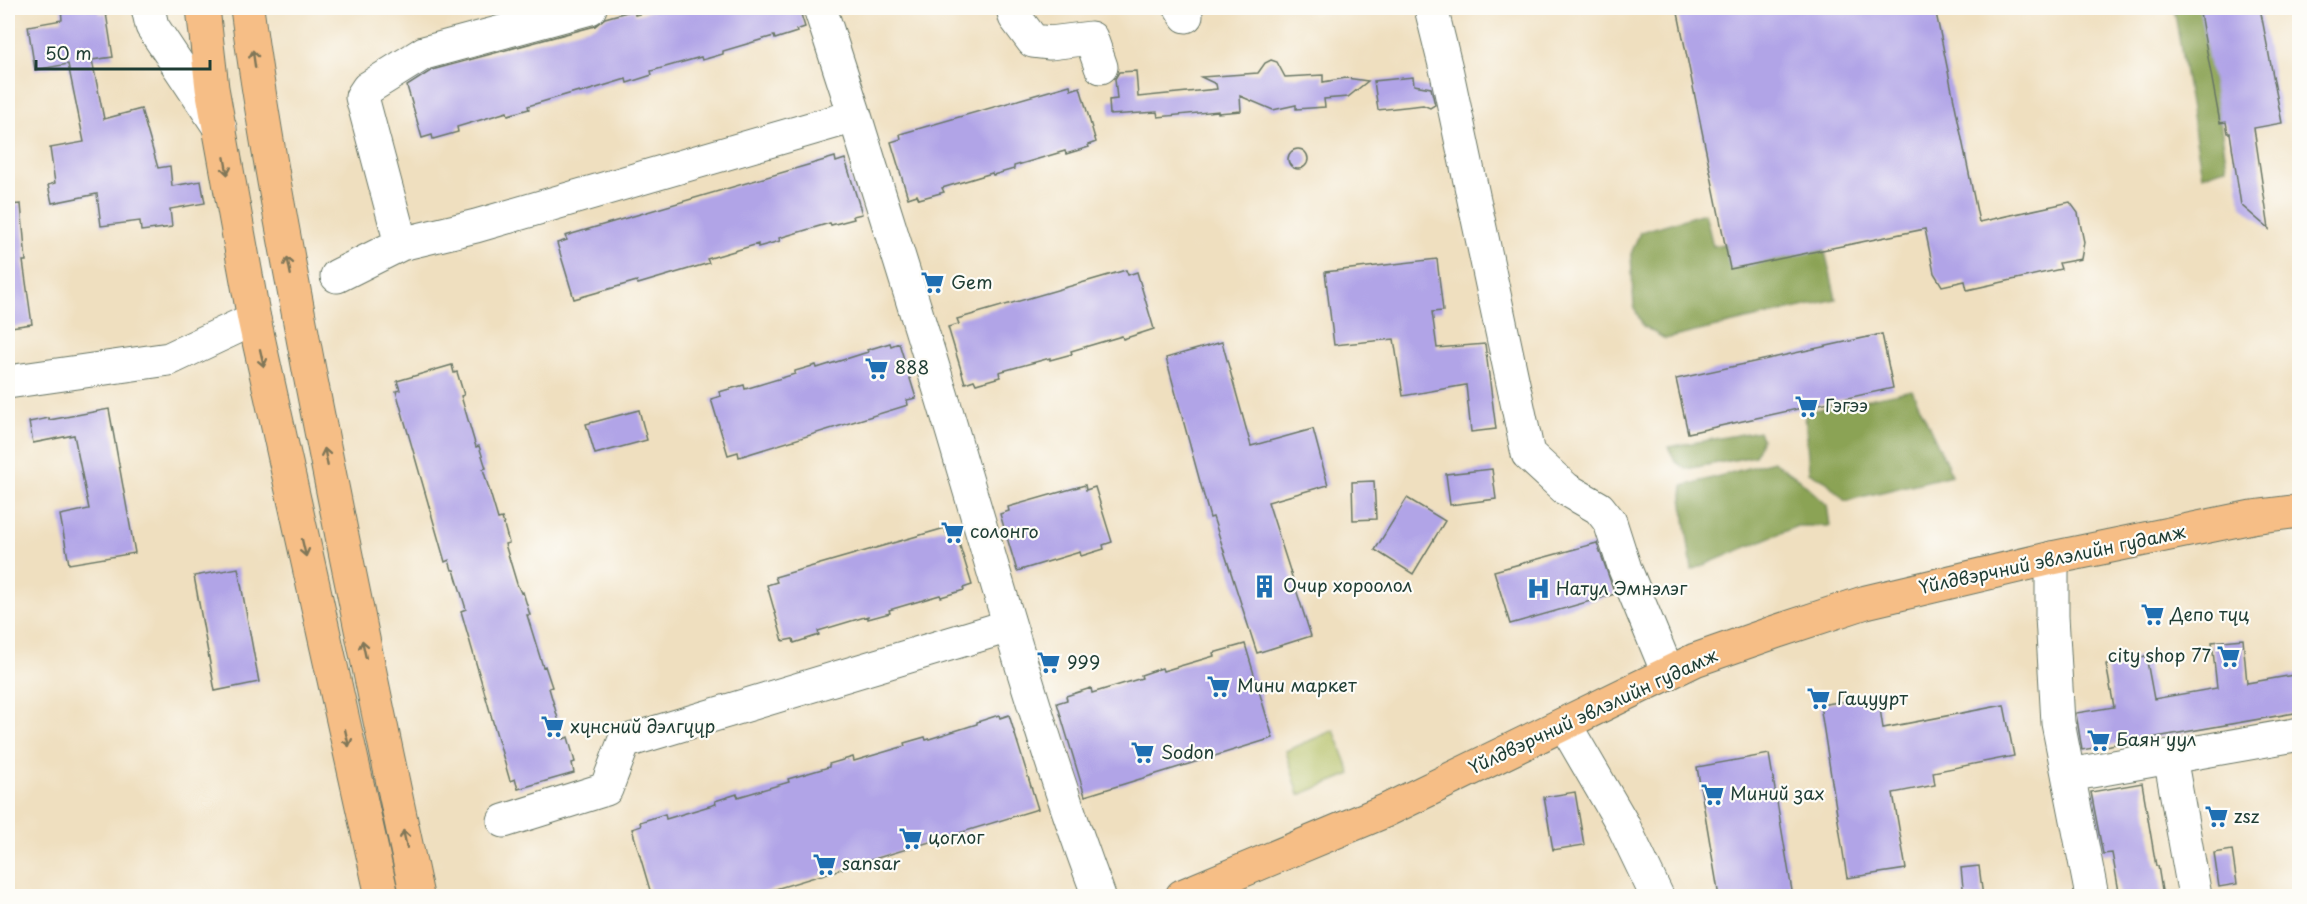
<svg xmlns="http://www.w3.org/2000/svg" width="2307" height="904" font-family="'Playpen Sans',sans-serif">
<rect width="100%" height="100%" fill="#fdfcf7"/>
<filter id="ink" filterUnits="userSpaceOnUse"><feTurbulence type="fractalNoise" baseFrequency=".0167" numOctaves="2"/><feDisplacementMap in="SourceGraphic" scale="12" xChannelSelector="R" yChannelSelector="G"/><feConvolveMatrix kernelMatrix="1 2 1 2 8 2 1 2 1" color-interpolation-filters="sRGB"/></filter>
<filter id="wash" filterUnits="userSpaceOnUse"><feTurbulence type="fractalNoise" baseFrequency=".008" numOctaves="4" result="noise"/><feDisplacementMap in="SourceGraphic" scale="24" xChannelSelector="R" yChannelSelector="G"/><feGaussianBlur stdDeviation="1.35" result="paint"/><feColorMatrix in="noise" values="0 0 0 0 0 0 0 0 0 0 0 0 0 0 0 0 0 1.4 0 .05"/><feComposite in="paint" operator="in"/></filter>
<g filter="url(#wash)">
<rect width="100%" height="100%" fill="#efdfbf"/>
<path fill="#afbb5d" stroke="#677c48" stroke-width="1.5" d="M1334 730 1351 774 1299 795 1286 751Z"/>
<path fill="#8ba354" stroke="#557044" stroke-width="1.5" d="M2174 8H2203L2227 167 2202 176Z
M1705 213 1713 246 1819 225 1836 299 1665 339 1643 326 1634 307 1631 254 1640 232Z
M1912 390 1952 475 1845 501 1827 482 1809 472 1805 412Z
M1759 431 1762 439 1755 456 1686 469 1676 462 1668 447Z
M1773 461 1799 479 1827 505 1830 526H1797L1692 570 1682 497 1683 486Z"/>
<g id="blocks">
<path fill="#b1a4e7" d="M61 8H99L100 14 106 13 113 57 92 60 104 119 141 109 158 168 170 166 172 186 201 181 205 203 170 209 172 227 141 231 140 221 101 226 97 194 52 203 48 185 55 183 50 148 84 142 68 64 35 70 28 26 62 20Z
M662 8H799L805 27 796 30 797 32 775 39 774 36 723 51V54L702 60 701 57 651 71 652 75 627 83 626 79 580 93 579 91 528 106 529 109 508 115 507 112 457 127 458 132 433 139 432 135 422 138 407 86 432 70 595 26 605 18 634 10 635 15Z
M1677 8H1935L1979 222 2070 202 2078 213 2084 242 2081 259 2059 263 2061 269 1967 290 1965 281 1942 286 1934 273 1925 229 1730 269Z
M2199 8H2260L2282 123 2254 128 2269 229 2241 205 2230 133H2228L2226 122 2220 123Z
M1271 60 1277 62 1285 77 1323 75V82L1346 78 1368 81 1348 97 1324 99 1325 107 1296 109V105L1273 110 1240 96 1241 111 1218 113V111L1158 117 1157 112 1110 115 1109 100 1117 99 1115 79 1119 72 1136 71 1138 97 1217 89 1216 84 1201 77 1258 73 1265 63Z
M1413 77 1414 85 1431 88 1435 105 1430 108 1423 105 1378 110 1374 81Z
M1070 85 1071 90 1080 87 1096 142 1088 145 1089 147 1066 154 1065 151 1014 166V169L993 175 992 173 942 188 944 192 919 199 917 195 908 198 891 142 901 139 900 134Z
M1288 159a10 10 0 1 1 20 0a10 10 0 1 1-20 0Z
M835 157 836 162 845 159 862 214 853 216 854 219 831 225 830 223 779 238 780 241 758 247V244L707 259 709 263 638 284 637 281 574 299 557 243 567 240 565 236Z
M21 204 26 261H23L32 324 11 327 8 304V205Z
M1437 259 1443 311 1432 312 1437 348 1485 344 1496 429 1471 432 1466 385 1403 396 1394 339 1334 345 1325 272Z
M1126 270 1128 275 1137 272 1154 329 1123 339 1122 336 1071 351 1072 354 1050 360V358L999 372 1000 377 976 384 974 380 965 383 948 327 959 324 957 319Z
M1882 334 1893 388 1688 433 1676 379Z
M1222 342 1251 446 1313 429 1328 485 1268 502 1311 636 1257 653 1213 517 1210 518 1166 358Z
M890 343 891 346 899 343 916 398 907 400 908 405 739 457 738 452 728 455 711 399 721 396 719 392 744 385 745 389 795 374V371L816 365 817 368 868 352 867 350Z
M452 365 454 373 457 372 464 395 461 396 476 447 479 446 486 468 483 469 498 519 502 518 509 543 505 544 517 584 521 593 523 592 530 615H527L543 667 545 666 552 687 549 688 564 739 568 737 575 762 572 763 574 773 518 789 515 779 510 781 461 611 466 609 454 570H452L449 560 445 562 396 391 400 390 397 381Z
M109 409 135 553 69 564 60 515 89 509 74 435 33 443 29 422 49 418V420Z
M639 410 647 440 595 454 586 424Z
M1492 469 1496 499 1450 505 1446 474Z
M1374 481 1376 519 1353 520 1352 482Z
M1085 485 1086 490 1095 487 1112 542 1103 545 1104 549 1081 556 1080 552 1017 571 1000 514 1009 511 1008 507Z
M1407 498 1445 521 1413 574 1375 550Z
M945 528 946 533 955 530 972 585 963 588 964 590 941 597 940 595 889 610 890 613 868 619V616L818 631 819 635 794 643 793 639 783 641 767 585 777 582 775 577Z
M1597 543 1615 594 1510 624 1494 571Z
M238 568 259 682 215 691 194 576Z
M2243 639 2247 683 2300 674V712L2082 750 2076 713 2114 707 2106 664 2146 656 2154 699 2217 688 2212 642Z
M1245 644 1273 738 1085 796 1057 703 1067 700 1066 696 1091 688 1092 693 1142 678 1141 675 1162 668 1163 671 1214 656 1213 653Z
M1878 696 1883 728 2004 705 2014 756 1933 772 1935 785 1893 793 1906 869 1847 878 1820 705Z
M999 715 1000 718 1009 715 1038 809 749 897H652L632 829 641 826 640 822 665 814 666 819 716 804 715 801 737 794 738 797 789 782 788 779 829 767V764L853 757 854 761 905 746 904 743 925 737 926 740 977 724V722Z
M1769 754 1793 897H1719L1697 767Z
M2142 783 2156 866H2158L2163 897H2120L2112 853 2103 854 2091 792Z
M1575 792 1584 845 1553 850 1544 797Z
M2232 850 2237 884 2219 887 2214 853Z
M1979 866 1983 897H1964L1961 868Z"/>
</g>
</g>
<g filter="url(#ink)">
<use href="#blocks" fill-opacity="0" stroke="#687665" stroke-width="1.5"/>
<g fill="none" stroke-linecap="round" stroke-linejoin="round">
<defs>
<path id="minor" d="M148 8 152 26 220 128
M1013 8 1015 17 1033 41 1050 43 1091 38 1101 67
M1181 8 1186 16
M1431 8 1447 73 1528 454 1566 489 1599 508 1610 522 1625 569 1668 673
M855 116C891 233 929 350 963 468 1006 612 1046 756 1099 896
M401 244 362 97 368 88 424 53 590 8
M337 276 401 244 476 226 855 116 820 8
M8 382 169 359 254 319
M2052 558V616L2058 723 2092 896
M1565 725 1622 823 1657 896
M2170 757 2300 734
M2069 775 2170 757 2195 896
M504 821 606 789 624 742 1009 626"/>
<path id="major" d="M203 8 212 88 254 319 382 896
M247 8C263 131 287 253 310 375 344 549 380 723 417 896
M1182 896 1385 811 1695 660 1775 632 1866 602 2052 558 2252 517 2300 511"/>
</defs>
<use href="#minor" stroke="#687665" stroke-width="35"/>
<use href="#major" stroke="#687665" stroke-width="35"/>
<use href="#minor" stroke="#fff" stroke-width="33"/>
<use href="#major" stroke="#f6be86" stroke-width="33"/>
</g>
<defs><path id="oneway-shaft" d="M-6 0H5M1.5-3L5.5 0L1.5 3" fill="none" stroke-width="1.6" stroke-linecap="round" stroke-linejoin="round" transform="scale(1.5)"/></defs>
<g stroke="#807759">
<use href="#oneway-shaft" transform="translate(254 59) rotate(-98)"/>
<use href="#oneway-shaft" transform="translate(226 166) rotate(80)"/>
<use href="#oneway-shaft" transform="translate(289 266) rotate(-101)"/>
<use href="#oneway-shaft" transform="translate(262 358) rotate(77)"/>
<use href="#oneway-shaft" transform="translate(326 457) rotate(-101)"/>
<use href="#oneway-shaft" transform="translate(304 548) rotate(77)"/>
<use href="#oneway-shaft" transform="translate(364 649) rotate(-102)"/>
<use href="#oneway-shaft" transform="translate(347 738) rotate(77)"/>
<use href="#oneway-shaft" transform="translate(405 839) rotate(-102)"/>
</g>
</g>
<defs>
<symbol id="supermarket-bare" viewBox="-9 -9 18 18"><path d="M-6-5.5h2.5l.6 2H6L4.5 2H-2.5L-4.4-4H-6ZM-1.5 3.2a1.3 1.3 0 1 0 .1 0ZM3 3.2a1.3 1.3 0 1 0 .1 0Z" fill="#1f6fb2" stroke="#fdfcf7" stroke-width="2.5" paint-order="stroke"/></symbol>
<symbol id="building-bare" viewBox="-9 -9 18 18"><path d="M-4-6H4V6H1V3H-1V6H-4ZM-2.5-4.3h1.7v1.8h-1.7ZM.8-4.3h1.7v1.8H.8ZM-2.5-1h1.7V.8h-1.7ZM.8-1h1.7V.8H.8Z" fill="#1f6fb2" stroke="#fdfcf7" stroke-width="2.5" paint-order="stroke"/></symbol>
<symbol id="hospital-bare" viewBox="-9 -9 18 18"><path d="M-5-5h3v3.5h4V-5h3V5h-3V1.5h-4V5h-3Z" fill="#1f6fb2" stroke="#fdfcf7" stroke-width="2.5" paint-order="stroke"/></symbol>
</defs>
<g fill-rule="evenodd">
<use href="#supermarket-bare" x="916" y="266" width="33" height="33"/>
<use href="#supermarket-bare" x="860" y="352" width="33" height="33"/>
<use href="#supermarket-bare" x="1790" y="390" width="33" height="33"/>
<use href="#supermarket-bare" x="936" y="516" width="33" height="33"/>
<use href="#building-bare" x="1248" y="570" width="33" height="33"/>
<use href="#hospital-bare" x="1522" y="572" width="33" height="33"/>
<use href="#supermarket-bare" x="2136" y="598" width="33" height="33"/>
<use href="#supermarket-bare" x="2212" y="640" width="33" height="33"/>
<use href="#supermarket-bare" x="1032" y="646" width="33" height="33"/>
<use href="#supermarket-bare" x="1202" y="670" width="33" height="33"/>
<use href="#supermarket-bare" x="1802" y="682" width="33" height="33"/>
<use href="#supermarket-bare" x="536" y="710" width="33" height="33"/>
<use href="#supermarket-bare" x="2082" y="724" width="33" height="33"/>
<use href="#supermarket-bare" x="1126" y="736" width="33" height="33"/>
<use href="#supermarket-bare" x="1696" y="778" width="33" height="33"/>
<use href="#supermarket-bare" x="2200" y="800" width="33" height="33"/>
<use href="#supermarket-bare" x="894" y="822" width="33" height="33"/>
<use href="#supermarket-bare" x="808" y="848" width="33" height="33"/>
</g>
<g text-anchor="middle" stroke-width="4.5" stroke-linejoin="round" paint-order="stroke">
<g font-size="18" fill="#1f3d34" stroke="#fdfcf7" text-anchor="start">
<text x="951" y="289">Gem</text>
<text x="895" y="374">888</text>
<text x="1825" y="412">Гэгээ</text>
<text x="970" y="538">солонго</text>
<text x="1283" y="592">Очир хороолол</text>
<text x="1556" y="595">Натул Эмнэлэг</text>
<text x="2170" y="621">Депо түц</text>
<text x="2211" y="662" text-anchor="end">city shop 77</text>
<text x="1067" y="669">999</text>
<text x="1237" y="692">Мини маркет</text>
<text x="1837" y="705">Гацуурт</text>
<text x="570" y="733">хүнсний дэлгүүр</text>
<text x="2116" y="746">Баян уул</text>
<text x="1161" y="759">Sodon</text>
<text x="1730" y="800">Миний зах</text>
<text x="2234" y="823">zsz</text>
<text x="928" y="844">цоглог</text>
<text x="842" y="870">sansar</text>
</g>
<g font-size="18" fill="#1f3d34" stroke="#fdfcf7">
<text transform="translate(2052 560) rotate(-12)" y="6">Үйлдвэрчний эвлэлийн гудамж</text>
<text transform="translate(1593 712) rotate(-25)" y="6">Үйлдвэрчний эвлэлийн гудамж</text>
</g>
</g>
<rect width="2307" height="904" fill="none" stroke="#fdfcf7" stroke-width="30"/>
<path d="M36 60v9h174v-9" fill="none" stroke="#1f3d34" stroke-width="3"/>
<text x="45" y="60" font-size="18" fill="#1f3d34" stroke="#fdfcf7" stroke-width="4.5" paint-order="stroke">50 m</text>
</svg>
